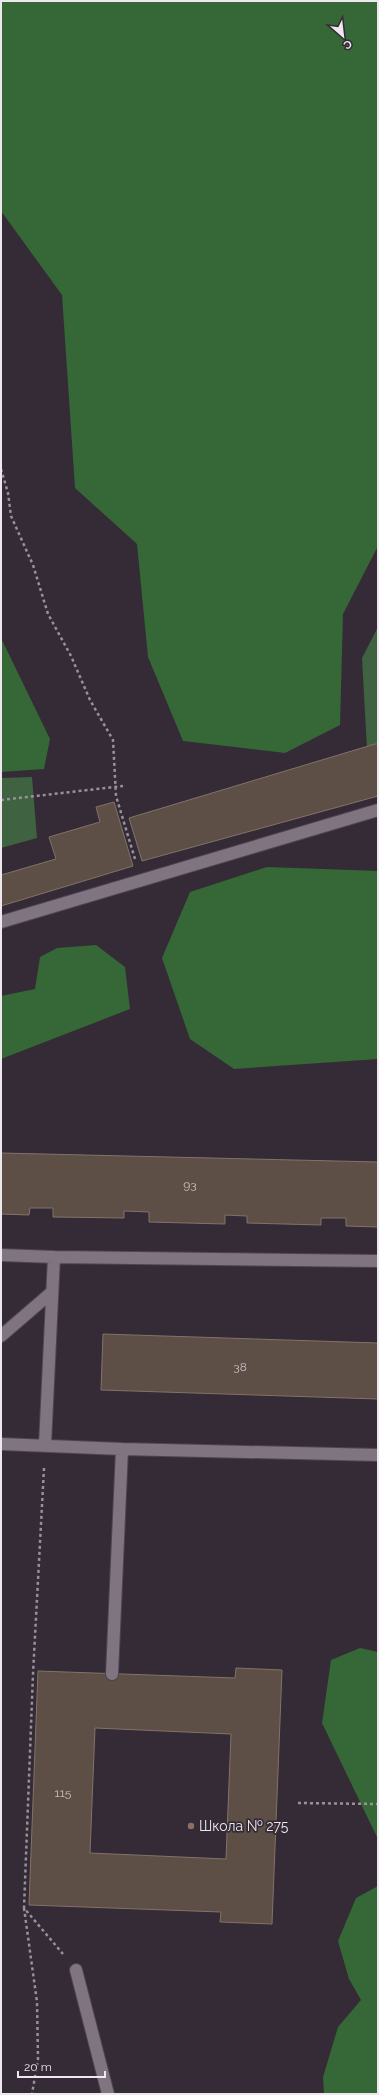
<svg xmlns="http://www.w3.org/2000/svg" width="379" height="2095" font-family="Raleway,sans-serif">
<rect width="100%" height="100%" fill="#342b36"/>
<path fill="#3f6240" d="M378 627V746L367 749 362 658Z
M32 777 37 838 1 848V778Z"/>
<path fill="#366737" d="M1 1H378V546L343 614 340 725 285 753 183 741 148 657 137 544 75 488 62 295 1 211Z
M1 638 50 739 44 769 1 772Z
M267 867 378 871V1059L234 1069 190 1039 162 958 190 892Z
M96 945 125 967 130 1009 1 1059V996L35 989 40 957 57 948Z
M360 1648 378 1652V1847L377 1837 322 1723 331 1660Z
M378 1886V2094H324L323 2077 338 2027 361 2000 349 1979 338 1941 356 1898Z"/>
<path fill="#5d4f46" stroke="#827369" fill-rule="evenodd" d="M375 744H378V796L142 861 129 818Z
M114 802 133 866 1 906V875L56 859 49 837 100 822 96 807Z
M1 1153 378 1162V1227L346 1226V1218H321V1225L247 1223V1216L225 1215V1224L149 1222V1212L124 1211V1218L53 1217V1208H30L29 1215 1 1214Z
M103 1334 378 1343V1399L101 1390Z
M236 1668 282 1670 272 1924 220 1922 221 1912 29 1905 38 1671 235 1678ZM95 1728 231 1734 226 1859 90 1853Z"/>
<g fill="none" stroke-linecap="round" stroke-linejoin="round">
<defs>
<path id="service" d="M1 922 378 810
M1 1255 54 1257
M1 1336 52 1292
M1 1444 122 1449 378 1455
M45 1445 54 1257 378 1261
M112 1674 122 1449
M76 1970 108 2094"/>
</defs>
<use href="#service" stroke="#4e464f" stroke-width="14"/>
<path stroke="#98919a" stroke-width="2.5" stroke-dasharray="3 3" stroke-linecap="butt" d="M1 469 8 493 11 516 33 565 48 614 71 656 90 700 113 740 116 796 135 859
M1 800 123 786
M44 1468 33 1674 24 1908 63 1954
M298 1803 378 1804
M24 1908 37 2002 38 2059 32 2094"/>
<use href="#service" stroke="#7f7480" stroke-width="12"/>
</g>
<circle fill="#8d6e63" stroke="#342b36" stroke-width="1.5" cx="191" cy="1826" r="4"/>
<g text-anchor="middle" stroke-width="3.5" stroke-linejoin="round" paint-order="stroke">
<g font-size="12" fill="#c9c1c4">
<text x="190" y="1189">93</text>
<text x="240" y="1371">38</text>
<text x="63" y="1797">115</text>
</g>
<g font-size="14" fill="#ede7ee" stroke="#342b36" text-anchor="start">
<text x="199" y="1831">Школа № 275</text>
</g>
</g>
<rect width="379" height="2095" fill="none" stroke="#ede7ee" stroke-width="4"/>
<g transform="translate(343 36) rotate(152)" stroke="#342b36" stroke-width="3" paint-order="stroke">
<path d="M0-3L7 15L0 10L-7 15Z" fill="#ede7ee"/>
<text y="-6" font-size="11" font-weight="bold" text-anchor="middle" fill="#ede7ee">С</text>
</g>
<path d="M18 2071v6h87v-6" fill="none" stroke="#ede7ee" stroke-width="2"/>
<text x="24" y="2071" font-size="12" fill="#ede7ee" stroke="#342b36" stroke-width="3" paint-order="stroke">20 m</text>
</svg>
